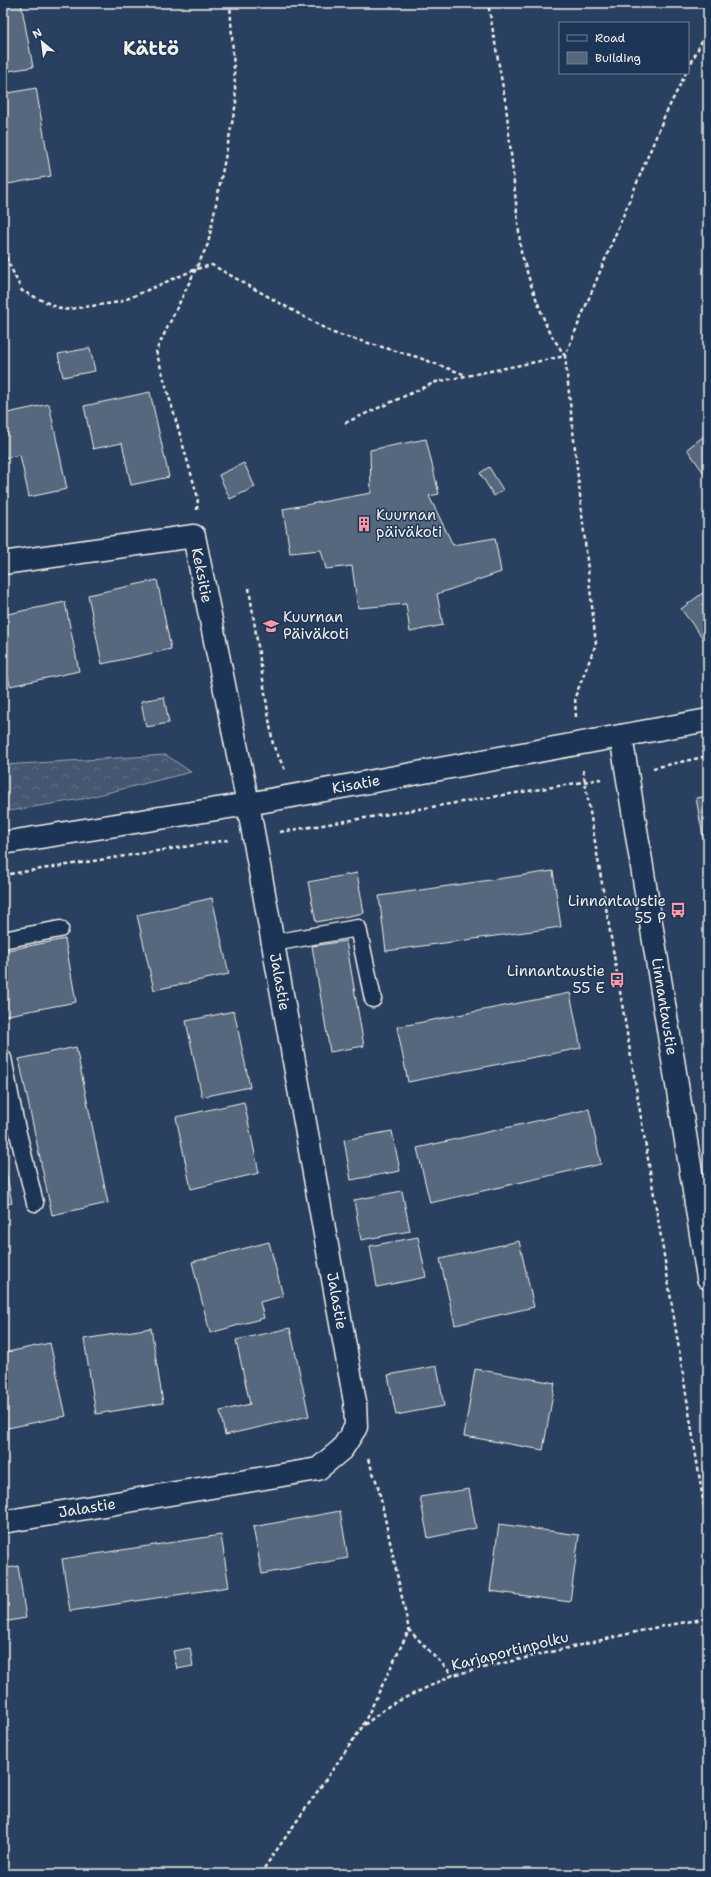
<svg xmlns="http://www.w3.org/2000/svg" width="711" height="1877" font-family="'Shantell Sans',sans-serif">
<defs>
<pattern id="forest-crowns" width="20" height="18" patternUnits="userSpaceOnUse"><rect width="20" height="18" fill="#445771"/><path d="M2 6a3 3 0 1 1 6 0M12 15a3 3 0 1 1 6 0" fill="none" stroke="#607085"/></pattern>
</defs>
<rect width="100%" height="100%" fill="#2a4060"/>
<filter id="ink" filterUnits="userSpaceOnUse"><feTurbulence type="fractalNoise" baseFrequency=".025" numOctaves="2"/><feDisplacementMap in="SourceGraphic" scale="8" xChannelSelector="R" yChannelSelector="G"/><feConvolveMatrix kernelMatrix="1 2 1 2 8 2 1 2 1" color-interpolation-filters="sRGB"/></filter>
<g filter="url(#ink)">
<path fill="url(#forest-crowns)" stroke="#9ca4ac" d="M166 755 191 772 82 799 3 812V765Z"/>
<path fill="#56677d" stroke="#f4f1e8" d="M3 3H21L33 67 3 72Z
M36 88 51 176 3 185V94Z
M90 348 95 371 63 377 58 354Z
M150 392 169 477 131 485 122 443 93 449 84 406Z
M49 404 67 489 29 497 20 455 3 458V414Z
M708 433V479L687 449Z
M426 439 439 494 429 496 453 545 495 538 501 572 437 594 443 625 410 632 406 604 358 608 352 566 326 569 321 550 290 553 283 509 371 493 370 450Z
M244 463 255 487 230 499 219 475Z
M489 467 503 490 494 496 480 473Z
M157 580 171 649 102 664 88 595Z
M708 589V645L681 609Z
M65 602 79 671 10 686 3 651V615Z
M164 697 169 723 146 727 141 701Z
M708 796V847L705 848 696 798Z
M553 871 561 927 386 951 379 896Z
M357 873 364 913 316 922 308 882Z
M212 898 229 974 154 990 137 915Z
M65 939 76 1002 3 1016V951Z
M346 941 364 1046 330 1052 312 946Z
M570 993 581 1048 408 1082 397 1027Z
M234 1011 250 1087 202 1097 186 1021Z
M76 1047 108 1203 52 1215 19 1059Z
M244 1102 259 1173 191 1189 176 1117Z
M589 1109 601 1164 430 1203 417 1148Z
M392 1131 400 1171 351 1180 344 1140Z
M3 1155 12 1203 3 1205Z
M402 1191 410 1231 361 1240 354 1200Z
M418 1237 426 1277 377 1287 370 1246Z
M519 1241 534 1307 455 1325 440 1259Z
M269 1242 283 1296 260 1302 264 1318 210 1333 192 1262Z
M151 1328 163 1403 96 1414 84 1339Z
M290 1328 309 1416 225 1435 220 1411 250 1404 236 1340Z
M50 1343 66 1416 3 1429V1353Z
M437 1366 444 1406 396 1415 388 1375Z
M475 1369 555 1383 543 1450 464 1436Z
M469 1489 476 1528 428 1538 420 1497Z
M340 1511 348 1558 262 1574 253 1527Z
M499 1524 579 1535 570 1602 490 1591Z
M221 1535 229 1587 70 1611 62 1559Z
M18 1566 26 1618 3 1622V1569Z
M190 1648 193 1666 177 1669 173 1651Z"/>
<g fill="none" stroke-linecap="round" stroke-linejoin="round">
<defs>
<path id="service" d="M3 940 60 929
M273 943 358 928 373 999
M3 1058 16 1125 35 1203"/>
<g id="minor">
<path id="s1" d="M3 563 194 536 248 804 355 1402 356 1427 342 1449 318 1469 3 1522"/>
</g>
<g id="tertiary">
<path id="s2" d="M621 736 708 1278"/>
<path id="s3" d="M3 843 248 804 708 720"/>
</g>
</defs>
<use href="#service" stroke="#f4f1e8" stroke-width="19"/>
<use href="#minor" stroke="#f4f1e8" stroke-width="25"/>
<use href="#tertiary" stroke="#f4f1e8" stroke-width="25"/>
<path stroke="#f4f1e8" stroke-width="2.5" stroke-dasharray="4 3" stroke-linecap="butt" d="M688 69 708 29
M3 251 22 291 63 310 120 302 196 269 212 265 333 333 417 357 466 375
M345 423 436 382 565 356 548 330 531 285 521 252 506 105 488 3
M197 510 198 498 156 351 208 244 236 103 230 3
M249 588 273 745 285 770
M576 717 575 697 596 644 565 356 665 115 686 73
M653 768 708 756
M583 770 662 1243 708 1531
M280 832 601 779
M3 875 228 840
M368 1459 378 1486 409 1630 453 1675
M363 1725 409 1630
M260 1874 363 1726 390 1705 453 1675 653 1628 708 1618"/>
<use href="#service" stroke="#1d3557" stroke-width="16"/>
<use href="#minor" stroke="#1d3557" stroke-width="22"/>
<use href="#tertiary" stroke="#1d3557" stroke-width="22"/>
</g>
</g>
<defs>
<symbol id="building-bare" viewBox="-9 -9 18 18"><path d="M-4-6H4V6H1V3H-1V6H-4ZM-2.5-4.3h1.7v1.8h-1.7ZM.8-4.3h1.7v1.8H.8ZM-2.5-1h1.7V.8h-1.7ZM.8-1h1.7V.8H.8Z" fill="#ff9aa2" stroke="#1d3557" stroke-width="2.5" paint-order="stroke"/></symbol>
<symbol id="school-bare" viewBox="-9 -9 18 18"><path d="M0-5L7-2L0 1L-7-2ZM-4 1L0 2.5L4 1V4Q0 6-4 4Z" fill="#ff9aa2" stroke="#1d3557" stroke-width="2.5" paint-order="stroke"/></symbol>
<symbol id="bus-bare" viewBox="-9 -9 18 18"><path d="M-5-6H5V4H4V6H2V4H-2V6H-4V4H-5ZM-3.5-4V0h7V-4ZM-3.5 1.2v1.5H-2V1.2ZM2 1.2v1.5H3.5V1.2Z" fill="#ff9aa2" stroke="#1d3557" stroke-width="2.5" paint-order="stroke"/></symbol>
</defs>
<g fill-rule="evenodd">
<use href="#building-bare" x="353" y="513" width="22" height="22"/>
<use href="#school-bare" x="260" y="615" width="22" height="22"/>
<use href="#bus-bare" x="667" y="899" width="22" height="22"/>
<use href="#bus-bare" x="606" y="969" width="22" height="22"/>
</g>
<g text-anchor="middle" stroke-width="3" stroke-linejoin="round" paint-order="stroke">
<g font-size="15" fill="#f4f1e8" stroke="#1d3557" text-anchor="start">
<text x="376" y="520">Kuurnan<tspan x="376" dy="17">päiväkoti</tspan></text>
<text x="283" y="622">Kuurnan<tspan x="283" dy="17">Päiväkoti</tspan></text>
<text x="666" y="906" text-anchor="end">Linnantaustie<tspan x="666" dy="17">55 P</tspan></text>
<text x="605" y="976" text-anchor="end">Linnantaustie<tspan x="605" dy="17">55 E</tspan></text>
</g>
<g font-size="15" fill="#f4f1e8" stroke="#1d3557">
<text dy="5" stroke="none"><textPath href="#s1" startOffset="233">Keksitie</textPath></text>
<text dy="5" stroke="none"><textPath href="#s3" startOffset="358">Kisatie</textPath></text>
<text dy="5" stroke="none"><textPath href="#s1" startOffset="647">Jalastie</textPath></text>
<text dy="5" stroke="none"><textPath href="#s2" startOffset="274">Linnantaustie</textPath></text>
<text dy="5" stroke="none"><textPath href="#s1" startOffset="971">Jalastie</textPath></text>
<text transform="translate(87 1508) rotate(-9)" y="5">Jalastie</text>
<text transform="translate(510 1651) rotate(-14)" y="5">Karjaportinpolku</text>
</g>
<g font-size="19" font-weight="bold" fill="#f4f1e8" stroke="#1d3557">
<text x="151" y="55">Kättö</text>
</g>
</g>
<rect width="711" height="1877" fill="none" stroke="#1d3557" stroke-width="16"/>
<rect x="8" y="8" width="695" height="1861" fill="none" stroke="#f4f1e8" stroke-width="1.5" filter="url(#ink)"/>
<rect x="559" y="22" width="130" height="52" fill="#1d3557" stroke="#738091"/>
<rect x="567" y="35" width="20" height="6" fill="#1d3557" stroke="#738091"/>
<text x="595" y="42" font-size="12" fill="#f4f1e8">Road</text>
<rect x="567" y="52" width="20" height="12" fill="#56677d" stroke="#738091"/>
<text x="595" y="62" font-size="12" fill="#f4f1e8">Building</text>
<g transform="translate(42 42) rotate(331)" stroke="#1d3557" stroke-width="3" paint-order="stroke">
<path d="M0-3L7 15L0 10L-7 15Z" fill="#f4f1e8"/>
<text y="-6" font-size="11" font-weight="bold" text-anchor="middle" fill="#f4f1e8">N</text>
</g>
</svg>
